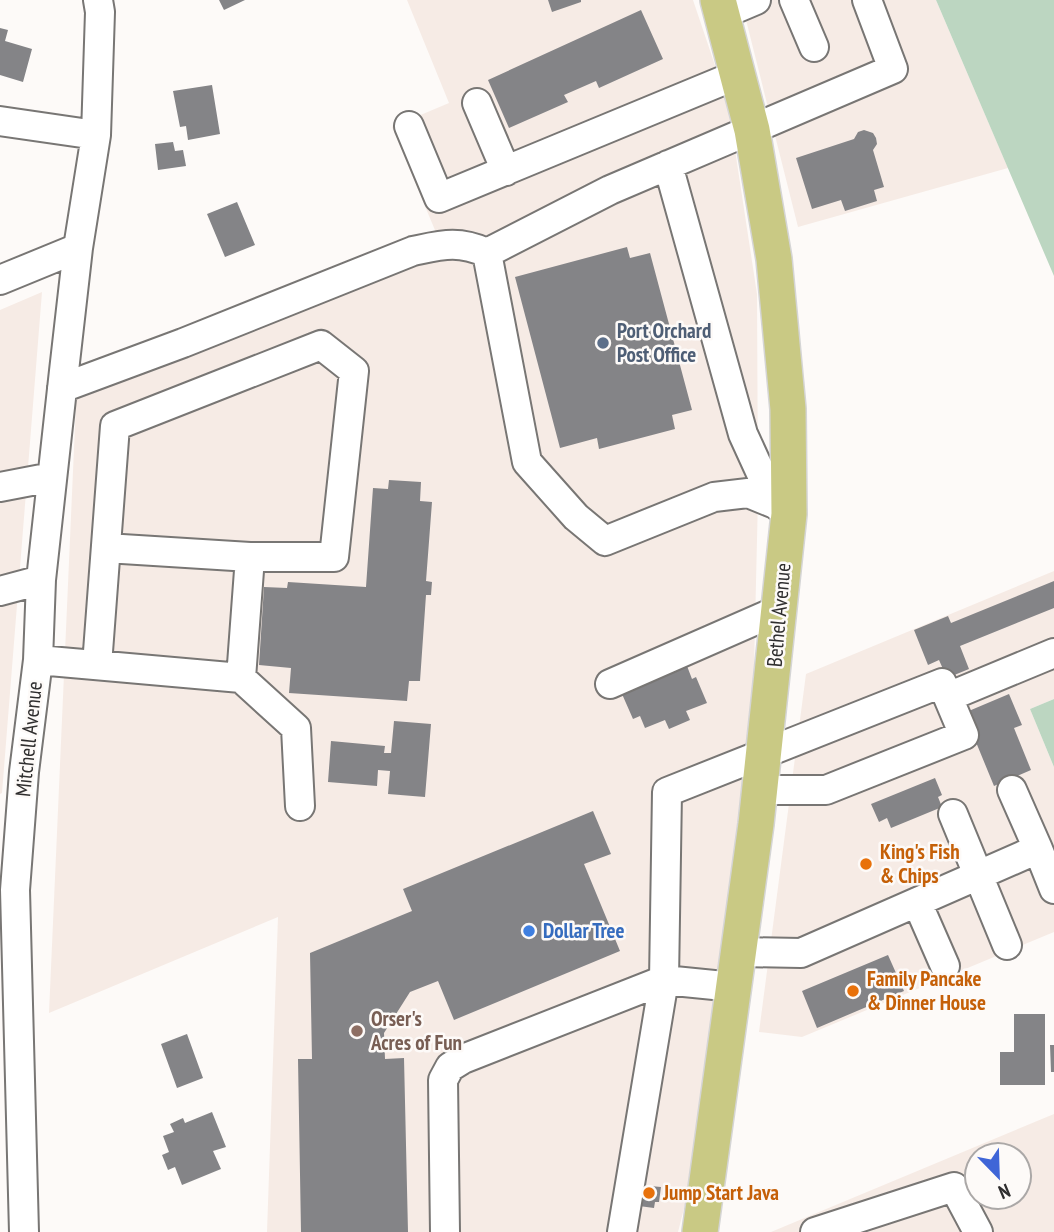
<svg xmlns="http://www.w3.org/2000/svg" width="1054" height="1232" font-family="'PT Sans Narrow',sans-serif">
<rect width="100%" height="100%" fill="#fdfaf8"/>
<path fill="#f6ebe5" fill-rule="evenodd" d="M407 0H693L728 104 757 294 758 497 753 711 693 1173 678 1232H267L278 917 49 1013 77 381 437 235 392 127 449 103Z
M741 0H936L1008 168 798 227Z
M42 292 2 793 0 794V310Z
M1054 571V699L1030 709 1054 767V932L802 1037 759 1032 806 674Z
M1054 1114V1232H771ZM977 1155H1019V1197H977Z"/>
<path fill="#bcd6c1" d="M936 0H1054V276Z
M1054 699V767L1030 709Z"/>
<path fill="#848487" d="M219 0H245L224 10Z
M548 0H581V2L552 12Z
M641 10 663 59 599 88 596 81 564 95 568 102 509 128 488 80Z
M0 28 8 30 5 41 32 49 23 82 0 75Z
M212 85 220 134 188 140 186 126 180 127 173 91Z
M864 130 873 133 876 138 877 144 873 150 884 187 874 190 877 201 845 211 841 200 812 209 796 158 854 139 858 132Z
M173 142 175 151 183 150 186 166 158 170 155 144Z
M237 202 255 245 225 257 207 214Z
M627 247 630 258 650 253 692 410 672 415 675 429 599 449 597 438 560 448 515 277Z
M389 480 421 482 420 501 432 502 426 581 432 582 431 595H426L420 681H409L407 701 289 693 291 668 259 665 264 587 287 588 288 582 366 587 373 488 388 489Z
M1054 581V608L960 646 969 669 947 678 939 660 928 665 914 630 948 616 951 623Z
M687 666 692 679 696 677 707 703 686 711 690 720 669 729 665 720 645 728 640 716 633 719 622 694Z
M1009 694 1022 725 1014 728 1031 770 994 786 964 713Z
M394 721 431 724 425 797 388 794 390 771 378 770 377 786 328 782 331 741 385 746 384 753H391Z
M935 778 942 795 938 797 942 807 891 828 887 818 879 822 871 804Z
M593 811 611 854 584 864 620 951 454 1020 438 981 410 992 384 1033 385 1059 404 1058 408 1232H301L298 1059H312L310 953 412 911 403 889Z
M888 955 904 991 817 1028 802 991Z
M1014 1014H1045V1085H1000V1052H1014Z
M187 1034 203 1078 177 1088 161 1044Z
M1050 1045H1054V1072H1051Z
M212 1112 226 1147 213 1151 221 1169 182 1185 175 1167 168 1170 162 1155 169 1152 163 1136 174 1132 170 1124 183 1118 185 1123Z
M639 1185 661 1187 659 1202H655L654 1208 639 1206Z"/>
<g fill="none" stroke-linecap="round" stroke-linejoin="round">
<defs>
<path id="minor" d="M794 0 814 47
M723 14 756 0
M477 103 506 171
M0 121 96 135
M409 126 439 198 739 74
M668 165 743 434 775 504
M0 280 78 248
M62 388 183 343 413 251C442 245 458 240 487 253
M0 487 52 477
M789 514 775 504 748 493 714 497 605 541 576 517 527 462 487 253 610 190 893 69 867 0
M106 548 250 557
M0 591 41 580
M38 660 241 678 296 728 300 806
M97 665 115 426 321 345 354 371 334 557H250L241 678
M610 684 779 610
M948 697 1054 653
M953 814 1007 945
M1038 849 1054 889
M917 902 945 966
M739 952 801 953 1038 849 1012 790
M734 987 664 980 667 792 942 683 964 735 826 790H760
M24 1232 15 890 24 772 38 660 41 580 64 371 78 248 96 135 100 12 98 0
M445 1232 443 1080 450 1067 463 1059 664 980 622 1232
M815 1232 954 1187 978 1232"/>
<path id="major" d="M700 1232 756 824 789 514 788 409 774 259 752 130 718 0"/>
</defs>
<use href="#minor" stroke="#787674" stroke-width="32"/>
<use href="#major" stroke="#d5d5d5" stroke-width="38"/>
<use href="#minor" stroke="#fff" stroke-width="28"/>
<use href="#major" stroke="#c9c984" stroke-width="35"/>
</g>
<circle fill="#5c6f8a" stroke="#fdfaf8" stroke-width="2.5" cx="603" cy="343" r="7"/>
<g fill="#e8710a" stroke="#fdfaf8" stroke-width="2.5">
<circle cx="866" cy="864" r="7"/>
<circle cx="853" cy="991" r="7"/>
<circle cx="649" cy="1193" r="7"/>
</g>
<circle fill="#3f7fe0" stroke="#fdfaf8" stroke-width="2.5" cx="529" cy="931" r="7"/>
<circle fill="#8d6e63" stroke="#fdfaf8" stroke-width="2.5" cx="357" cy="1031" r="7"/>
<g text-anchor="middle" stroke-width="5" stroke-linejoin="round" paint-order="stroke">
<g font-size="21" font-weight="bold" fill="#4e5e75" stroke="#fdfaf8" text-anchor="start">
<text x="617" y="338">Port Orchard<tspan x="617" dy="24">Post Office</tspan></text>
</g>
<g font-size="21" fill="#2f2e2e" stroke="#fdfaf8">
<text transform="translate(779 615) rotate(-85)" y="7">Bethel Avenue</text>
<text transform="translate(29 739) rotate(-84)" y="7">Mitchell Avenue</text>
</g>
<g font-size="21" font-weight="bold" fill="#c56008" stroke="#fdfaf8" text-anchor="start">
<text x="880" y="859">King's Fish<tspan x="880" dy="24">&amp; Chips</tspan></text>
<text x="867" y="986">Family Pancake<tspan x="867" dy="24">&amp; Dinner House</tspan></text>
<text x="663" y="1200">Jump Start Java</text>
</g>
<g font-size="21" font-weight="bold" fill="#366cbe" stroke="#fdfaf8" text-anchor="start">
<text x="543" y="938">Dollar Tree</text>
</g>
<g font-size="21" font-weight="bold" fill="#785e54" stroke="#fdfaf8" text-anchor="start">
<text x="371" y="1026">Orser's<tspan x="371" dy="24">Acres of Fun</tspan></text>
</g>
</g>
<g transform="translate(998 1176) rotate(157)"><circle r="33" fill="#fdfaf8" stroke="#aba8a7" stroke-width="2"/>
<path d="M0-5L12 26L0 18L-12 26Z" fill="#3f65d7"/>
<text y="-10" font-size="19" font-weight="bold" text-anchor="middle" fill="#2f2e2e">N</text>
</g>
</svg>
